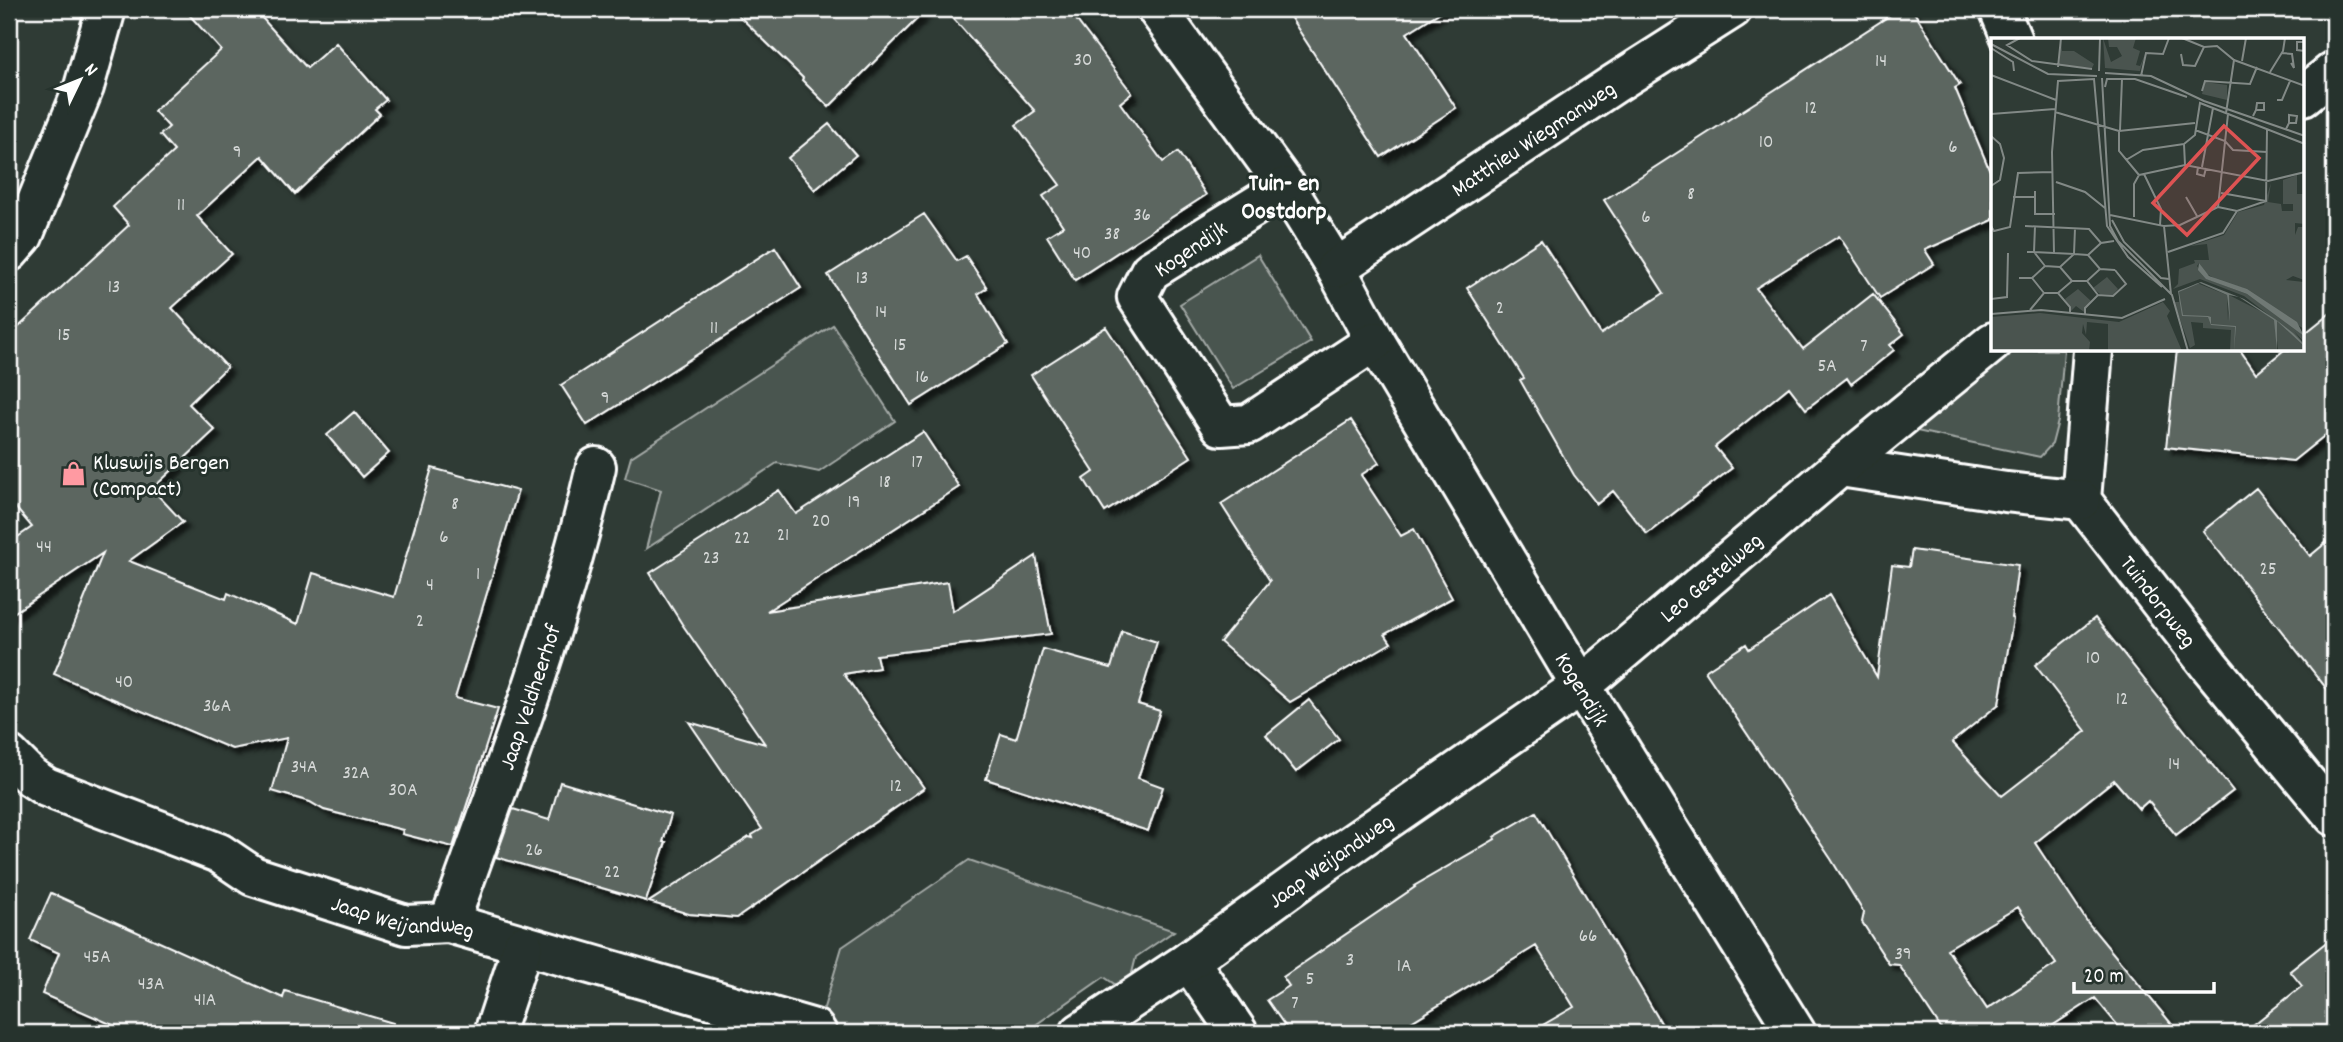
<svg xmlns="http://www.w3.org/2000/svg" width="2343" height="1042" font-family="Dekko,sans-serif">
<defs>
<filter id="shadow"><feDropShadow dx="6" dy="6" stdDeviation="2" flood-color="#0009"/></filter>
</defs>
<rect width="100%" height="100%" fill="#2f3b35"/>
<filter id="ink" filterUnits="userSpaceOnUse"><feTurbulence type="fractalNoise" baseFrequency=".0143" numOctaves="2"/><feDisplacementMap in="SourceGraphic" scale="14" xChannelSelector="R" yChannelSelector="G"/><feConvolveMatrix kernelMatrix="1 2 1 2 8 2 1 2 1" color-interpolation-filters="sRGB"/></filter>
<g filter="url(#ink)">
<path fill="#4a544f" stroke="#a4aaa7" stroke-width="2" d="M1258 255 1311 342 1233 389 1180 304Z
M833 325 895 421 819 472 777 463 646 549 661 490 625 478 631 457Z
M2011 350H2064L2058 421 2052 444 2040 457 1907 429Z
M969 860 1174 931 1136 957 1131 977 1116 985 1104 977 1024 1033H838L821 1018 842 947Z"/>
<path fill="#5b6661" stroke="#fff" stroke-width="2" fill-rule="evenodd" filter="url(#shadow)" d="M184 9H254L307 68 336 43 386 100 375 109 380 114 295 194 262 156 197 216 232 254 172 308 227 367 189 404 215 430 152 489 183 522 129 561 226 599 228 593 298 624 313 573 394 597 432 468 518 491 455 698 498 709 453 847 402 834 403 830 324 810 310 802 272 791 287 738 232 749 54 674 103 553 9 616V543L32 527 9 500V336L129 225 113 207 174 151 160 135 169 127 154 111 221 50Z
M732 9H927L829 107 802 80 803 78Z
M945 9H1068L1132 93 1120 103 1163 162 1178 152 1206 195 1075 280 1047 236 1063 226 1043 196 1060 185 1016 125 1035 111Z
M1285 9H1445L1407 33 1456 108 1381 157Z
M1900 9H1912L1960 85 1955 88 1993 178V220L1925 250 1934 264 1880 298 1839 236 1756 288 1803 349 1873 294 1904 334 1890 345 1894 350 1873 367 1851 384 1847 378 1806 409 1789 387 1715 447 1732 468 1647 534 1613 491 1597 504 1574 475 1520 380 1524 378 1467 288 1541 240 1601 334 1664 293 1604 200Z
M829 124 856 155 815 190 788 158Z
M924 214 957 261 966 256 987 288 978 294 1008 344 911 405 828 275Z
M775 247 801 288 587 425 561 385Z
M2334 310V428L2293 461 2166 447 2177 350H2240L2256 373 2284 350H2303V335Z
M1106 327 1191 457 1105 512 1084 479 1094 472 1031 375Z
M354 412 389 453 362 477 327 435Z
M1351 420 1379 463 1361 475 1401 536 1414 529 1452 598 1385 634 1391 643 1290 702 1220 642 1270 581 1221 504Z
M923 432 959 487 767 611 948 582 953 611 1036 556 1051 634 876 655 879 668 844 674 924 788 737 918 689 914 649 902 749 837 753 838 752 835 762 829 689 722 765 744 682 624 650 573 779 490 796 514Z
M2256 488 2310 556 2334 536V698L2203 531Z
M1912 550 2018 565 2011 618 2013 619 1999 704 1952 742 2002 796 2086 731 2035 665 2095 618 2233 791 2176 835 2148 801 2139 809 2114 780 2035 843 2088 923 2179 1033H2124L2095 998 2041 1033H1944L1899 965 1889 964 1862 922 1864 913 1831 859 1705 671 1746 644 1749 649 1829 595 1877 677 1892 565 1909 567ZM2018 907 2056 964 1987 1009 1947 949Z
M1122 631 1157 642 1138 704 1160 711 1138 778 1163 787 1148 831 986 779 1001 734 1016 739 1043 649 1111 668Z
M1309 700 1339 739 1296 772 1266 735Z
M560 782 671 815 663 842H666L646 901 496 857 513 809 549 820Z
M1536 812 1667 1033H1529L1574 1007 1536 946 1393 1033H1290L1267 1000 1289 986 1283 977 1415 887 1414 886 1495 839 1494 837Z
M51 893 283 998 285 991 393 1023 392 1033H131L42 994 59 953 30 940Z
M2334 936V1033H2243L2302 986 2290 971Z"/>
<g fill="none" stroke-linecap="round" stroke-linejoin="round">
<defs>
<g id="minor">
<path id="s1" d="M1157 9 1286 187 1336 268 1375 341 1581 686 1796 1033"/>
<path d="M1999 9 2012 40"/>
<path d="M2303 96 2334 71"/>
<path d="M1286 187 1150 271 1137 297 1221 426 1249 424 1375 341"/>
<path d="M9 252 23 236 84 87 106 9"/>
<path id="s2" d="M1336 268 1614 84 1732 9"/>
<path id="s3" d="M2093 350 2081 500 2209 665 2334 816"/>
<path d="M1840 467 2006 492 2081 500"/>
<path id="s4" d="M9 755 31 777 46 787 219 853 253 876 406 925 449 923 814 1029 817 1033"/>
<path id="s5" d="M449 923C503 773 560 623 596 467"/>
<path d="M1189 961 1238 1033"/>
<path d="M494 1033 523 945"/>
<path id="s6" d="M1080 1033 1189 961 1320 866 1581 686 1840 467 1993 342"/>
</g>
</defs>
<use href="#minor" stroke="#fff" stroke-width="44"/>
<use href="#minor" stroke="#26332d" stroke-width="38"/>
</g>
</g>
<defs>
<symbol id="shop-bare" viewBox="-9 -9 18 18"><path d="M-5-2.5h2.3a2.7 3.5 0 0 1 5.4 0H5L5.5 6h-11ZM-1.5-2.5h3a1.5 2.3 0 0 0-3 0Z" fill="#ff9aa2" stroke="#26332d" stroke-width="2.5" paint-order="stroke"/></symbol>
</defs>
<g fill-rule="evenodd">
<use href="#shop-bare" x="56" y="456" width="35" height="35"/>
</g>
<g text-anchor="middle" stroke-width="6" stroke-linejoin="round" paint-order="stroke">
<g font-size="19" fill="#d6d9d8">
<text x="1083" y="65">30</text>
<text x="1881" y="66">14</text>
<text x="1811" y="113">12</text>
<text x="1766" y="147">10</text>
<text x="1953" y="152">6</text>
<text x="237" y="157">9</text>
<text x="1691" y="199">8</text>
<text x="181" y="210">11</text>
<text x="1142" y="220">36</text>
<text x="1646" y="222">6</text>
<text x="1112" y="239">38</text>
<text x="1082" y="258">40</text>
<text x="862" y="283">13</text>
<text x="114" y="292">13</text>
<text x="1500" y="313">2</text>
<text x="881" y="317">14</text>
<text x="714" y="333">11</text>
<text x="64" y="340">15</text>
<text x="900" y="350">15</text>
<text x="1864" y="351">7</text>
<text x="1827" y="371">5A</text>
<text x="922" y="382">16</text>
<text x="605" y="403">9</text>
<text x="917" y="467">17</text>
<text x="885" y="487">18</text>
<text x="854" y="507">19</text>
<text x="455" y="509">8</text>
<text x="821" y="526">20</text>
<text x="783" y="540">21</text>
<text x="444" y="542">6</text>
<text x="742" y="543">22</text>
<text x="44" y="552">44</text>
<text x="711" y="563">23</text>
<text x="2268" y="574">25</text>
<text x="478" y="579">1</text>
<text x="430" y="590">4</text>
<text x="420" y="626">2</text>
<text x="2093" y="663">10</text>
<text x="124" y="687">40</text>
<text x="2122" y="704">12</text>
<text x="217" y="711">36A</text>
<text x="2174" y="769">14</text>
<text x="304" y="772">34A</text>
<text x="356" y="778">32A</text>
<text x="896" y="791">12</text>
<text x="403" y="795">30A</text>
<text x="534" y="855">26</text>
<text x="612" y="877">22</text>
<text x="1588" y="941">66</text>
<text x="1903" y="959">39</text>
<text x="97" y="962">45A</text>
<text x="1350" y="965">3</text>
<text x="1404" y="971">1A</text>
<text x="1310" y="984">5</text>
<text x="151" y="989">43A</text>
<text x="205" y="1005">41A</text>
<text x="1295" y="1008">7</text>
</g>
<g font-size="23" fill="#fff" stroke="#26332d">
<text dy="8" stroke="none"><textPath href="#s2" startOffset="236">Matthieu Wiegmanweg</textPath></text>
<text transform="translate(1190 248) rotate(-34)" y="8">Kogendijk</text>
<text dy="8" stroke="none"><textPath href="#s6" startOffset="779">Leo Gestelweg</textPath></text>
<text dy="8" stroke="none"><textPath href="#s3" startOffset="278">Tuindorpweg</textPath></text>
<text dy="8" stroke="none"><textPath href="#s1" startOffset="803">Kogendijk</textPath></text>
<text dy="8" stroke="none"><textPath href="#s5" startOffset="240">Jaap Veldheerhof</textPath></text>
<text dy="8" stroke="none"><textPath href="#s6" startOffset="304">Jaap Weijandweg</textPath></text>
<text dy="8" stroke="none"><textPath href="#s4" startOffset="432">Jaap Weijandweg</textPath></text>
</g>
<g font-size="23" fill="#fff" stroke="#26332d" text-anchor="start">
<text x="93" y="469">Kluswijs Bergen<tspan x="93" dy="26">(Compact)</tspan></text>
</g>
<g font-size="24" font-weight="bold" fill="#fff" stroke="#26332d">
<text x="1284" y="190">Tuin- en<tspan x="1284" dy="28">Oostdorp</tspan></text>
</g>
</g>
<g transform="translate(1991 38)">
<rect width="313" height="313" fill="#2f3b35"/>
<path d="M70 0 71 13H83L103 26 101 30 68 27ZM112 0 120 24 131 18 126 9H118L117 0H145L142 10 149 13 145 27 149 28 154 16 149 33 114 30ZM214 44 236 47V62L211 56ZM306 137V156H313L314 186 304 185V197L307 189H313V242L302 238 295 242 313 244V291L252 250 228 243 214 235 208 225 206 228 216 241 256 256 305 290 313 298V304L303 293 313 306V313H287L284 281 286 313H239L240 292 212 290V285L200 284 204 307 199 310 183 264H188V254L206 245 236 257 237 283 238 257 279 278 253 258 209 241 182 251 187 246 188 231 204 225 203 222H218L216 206 199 208 233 197 247 174 273 167 280 145 277 164 290 166 291 173H302V166H292V142ZM116 239 127 251 122 257 109 256 102 250ZM87 251 100 263 93 274 85 268 80 273 74 261ZM172 264 179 273 176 278 191 313H117V286L96 284 95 297 92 286 91 295 99 304 98 313H0V279L49 275 128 284Z" fill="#4a544f"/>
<path d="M208 225 218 238 256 251 306 284 313 298 256 256 215 241 207 232ZM210 244 253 261 284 281 302 295 310 303 313 308 286 283V313L283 282 248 259 238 257 239 284 236 257 209 245 188 254 192 277 217 278 220 279V286L245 288 243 313 244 289 220 287 217 279 191 278 187 253Z" fill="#707975"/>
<path fill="none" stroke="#828986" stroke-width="2" d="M29 0 16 7 41 23 101 31M191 0 213 9 226 8 243 22 314 48M314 4H306V12L314 13M0 6 57 36 106 38M0 10 22 24 23 33M291 15 301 16 303 30 300 25M190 16 192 27 204 28 213 9M251 23 255 0M67 29 70 0M108 33 109 0M279 34 292 13 294 0M114 35 160 38 213 63 314 98M0 37 65 62M150 38 155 15 172 16 178 0M111 40 119 188 127 203 181 257 197 313M114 49 116 41H144L196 59M211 53 214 43 259 46 266 29M286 62H291L299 43M64 74 128 93M235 75 243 22M0 76 64 71M262 78 265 72H273V65H266L265 72M295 91 298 85H305L306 78 298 77V85M129 92 131 41M204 92 234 103 242 112 276 114M128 93 204 85M128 93V113L148 137M0 98 9 106 13 120 9 142 0 148M193 106 204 97 209 65 314 106M193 106 194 127M135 122 152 112 193 106M207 129 206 136 213 138 215 130M211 129 222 70M153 136 170 171 169 187M148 137 194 127 277 143 314 134M65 144 94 154 114 170M44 153V176H64M230 155 275 163M22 159H44M195 159 206 178M227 169 246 173 275 163 276 91M119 177 173 188 180 256M143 179V146L148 137M121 182 133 204 170 240 178 241M0 188 3 193 19 189 27 135 62 134M34 188 98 191 110 205M44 188 43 214 83 216 84 190M173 188 189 187 227 169 237 76M36 214H43L54 228M177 214 232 195 246 173M63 215 61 114 67 43 103 41 116 188 137 219 171 249M97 217 110 205 123 203M69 229 83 216 97 217 109 231M28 240H41L53 255M41 240 54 228 69 229 81 243M96 243 109 231 124 232M67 255 81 243H96L107 257M0 261 16 259 17 215M39 272 53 255H67L79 269V275M0 276 50 272 131 280 174 261M94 276V270L107 257 122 258 135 246 124 232"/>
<path fill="#de5353" fill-opacity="0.15" stroke="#de5353" stroke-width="3.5" d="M233 88 268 120 196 197 162 165Z"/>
<rect width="313" height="313" fill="none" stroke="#fff" stroke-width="3.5"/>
</g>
<rect width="2343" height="1042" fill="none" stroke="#26332d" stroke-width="35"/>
<rect x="18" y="18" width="2308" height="1007" fill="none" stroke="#fff" stroke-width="2.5" filter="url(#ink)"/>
<g transform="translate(80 80) rotate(47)" stroke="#26332d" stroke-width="5" paint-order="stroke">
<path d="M0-5L12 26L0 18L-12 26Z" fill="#ffffff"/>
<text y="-10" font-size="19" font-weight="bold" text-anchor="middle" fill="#ffffff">N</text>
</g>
<path d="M2074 982v10h140v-10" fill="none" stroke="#ffffff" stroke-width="3.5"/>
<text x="2084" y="982" font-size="21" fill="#ffffff" stroke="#26332d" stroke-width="5" paint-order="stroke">20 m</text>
</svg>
